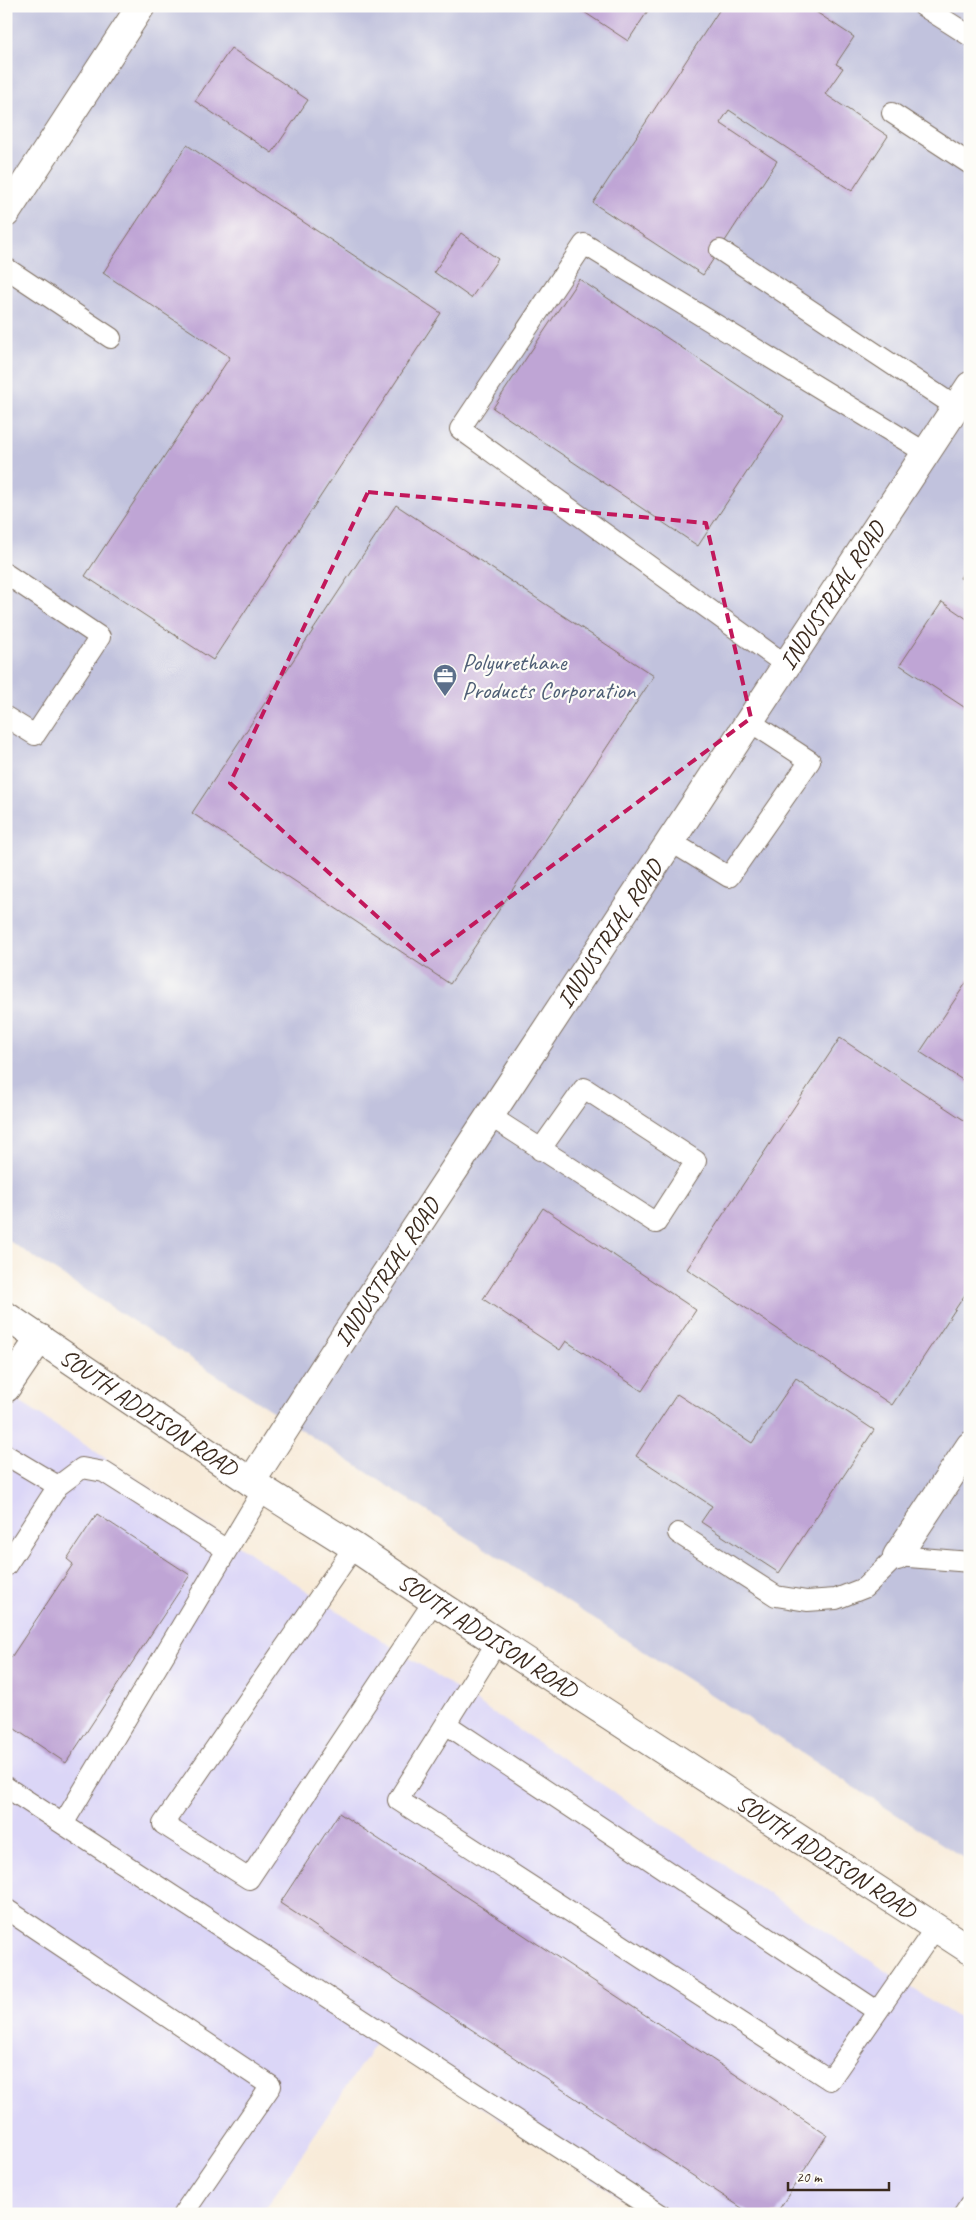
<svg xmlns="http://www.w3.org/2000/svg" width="976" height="2220" font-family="Caveat,sans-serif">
<rect width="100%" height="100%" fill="#fdfcf7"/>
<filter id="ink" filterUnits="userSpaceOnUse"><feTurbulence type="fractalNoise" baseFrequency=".02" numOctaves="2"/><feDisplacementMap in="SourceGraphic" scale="10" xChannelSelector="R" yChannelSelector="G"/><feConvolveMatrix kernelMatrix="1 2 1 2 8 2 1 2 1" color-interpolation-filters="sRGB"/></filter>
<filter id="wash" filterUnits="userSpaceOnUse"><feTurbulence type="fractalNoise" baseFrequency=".0096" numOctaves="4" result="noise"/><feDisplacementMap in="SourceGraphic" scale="20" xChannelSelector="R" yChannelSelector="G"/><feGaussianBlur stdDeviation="1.12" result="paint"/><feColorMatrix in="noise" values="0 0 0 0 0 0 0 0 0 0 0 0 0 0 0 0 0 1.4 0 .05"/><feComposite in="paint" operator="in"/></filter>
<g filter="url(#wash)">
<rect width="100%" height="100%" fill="#f8ebd9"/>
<path fill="#dbd6f7" d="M6 1393 970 2026V2214H646L378 2039 262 2214H6Z"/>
<path fill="#c1c2dd" d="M6 6H970V1862L6 1239Z"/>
<g id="blocks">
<path fill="#bfa5d5" d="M575 6H651L628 41Z
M722 6H807L854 37 836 64 843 68 825 94 888 136 852 191 729 110 720 123 777 161 703 275 593 203Z
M231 48 308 100 272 153 195 101Z
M187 145 441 313 213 660 85 576 230 357 103 273Z
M461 233 498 259 471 298 434 272Z
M579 279 784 416 698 546 493 408Z
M396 505 654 676 450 984 192 813Z
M970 562V584L960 578Z
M942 602 970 621V711L900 665Z
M970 977V1085L920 1052Z
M840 1038 970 1124V1287L892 1405 687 1269Z
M543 1208 696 1310 642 1391 566 1341 560 1350 483 1299Z
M796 1378 874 1430 779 1573 701 1522 712 1506 636 1456 677 1394 752 1443Z
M97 1514 190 1575 66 1763 6 1723V1665L73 1564 67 1559Z
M339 1813 827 2135 776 2214H751L280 1903Z"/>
</g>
</g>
<g filter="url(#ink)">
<use href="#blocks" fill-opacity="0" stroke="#7d6e5f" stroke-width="1"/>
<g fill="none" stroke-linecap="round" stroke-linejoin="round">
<defs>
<path id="service" d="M923 6 970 36
M892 113 970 164
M720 250 956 407
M6 268 111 338
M6 574 100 637 35 735 6 717
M786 665 460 429 584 244 926 453
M670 841 729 877 810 761 749 721
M490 1116 656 1223 696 1161 584 1088 540 1150
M6 1455 58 1486
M678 1533 776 1596 807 1601 836 1599 864 1588 897 1556 970 1562
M354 1547 163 1824 249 1879 434 1601
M6 1566 58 1486 82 1468 104 1472 227 1550
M497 1642 398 1800 830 2080 936 1927
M446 1724 877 2011
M6 1787 660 2214
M63 1824 263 1490
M6 1909 271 2086 183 2214
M964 2214 970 2205"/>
<g id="minor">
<path d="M6 213 141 6"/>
<path d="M6 1388 40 1338"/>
<path id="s1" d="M251 1482 331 1357 970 386"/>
<path d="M897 1556 970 1446"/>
</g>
<g id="tertiary">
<path id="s2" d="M6 1316 251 1482 354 1547 434 1601 970 1950"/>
</g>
</defs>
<use href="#service" stroke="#7d6e5f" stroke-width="22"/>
<use href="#minor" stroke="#7d6e5f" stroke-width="30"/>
<use href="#tertiary" stroke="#7d6e5f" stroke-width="30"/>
<use href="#service" stroke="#fff" stroke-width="20"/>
<use href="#minor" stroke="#fff" stroke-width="28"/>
<use href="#tertiary" stroke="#fff" stroke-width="28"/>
</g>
</g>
<path fill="none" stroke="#c2185b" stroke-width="4" stroke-dasharray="10 6" stroke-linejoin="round" d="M368 492 706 523 751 718 425 960 230 783Z"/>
<defs>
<symbol id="office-pin" viewBox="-11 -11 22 30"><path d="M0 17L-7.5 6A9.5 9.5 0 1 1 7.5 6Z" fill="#5c6f8a" stroke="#fdfcf7"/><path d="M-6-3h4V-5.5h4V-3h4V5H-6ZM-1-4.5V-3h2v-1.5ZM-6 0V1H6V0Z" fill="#fff"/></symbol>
</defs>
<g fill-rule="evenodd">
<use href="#office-pin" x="431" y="662" width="28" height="38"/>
</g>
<g text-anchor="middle" stroke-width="4.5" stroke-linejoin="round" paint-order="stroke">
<g font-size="24" fill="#3b2a1e" stroke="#fdfcf7">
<text dy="8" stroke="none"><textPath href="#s1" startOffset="1060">INDUSTRIAL ROAD</textPath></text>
<text dy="8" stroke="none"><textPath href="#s1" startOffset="655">INDUSTRIAL ROAD</textPath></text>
<text dy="8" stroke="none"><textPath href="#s1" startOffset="250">INDUSTRIAL ROAD</textPath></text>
<text dy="8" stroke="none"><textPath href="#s2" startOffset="172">SOUTH ADDISON ROAD</textPath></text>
<text dy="8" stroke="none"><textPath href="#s2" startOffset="578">SOUTH ADDISON ROAD</textPath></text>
<text dy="8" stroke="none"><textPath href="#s2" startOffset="982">SOUTH ADDISON ROAD</textPath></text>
</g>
<g font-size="24" fill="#4e5e75" stroke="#fdfcf7" text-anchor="start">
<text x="462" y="670">Polyurethane<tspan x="462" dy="28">Products Corporation</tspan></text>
</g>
</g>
<rect width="976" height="2220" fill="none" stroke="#fdfcf7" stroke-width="25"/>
<path d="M788 2182v8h101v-8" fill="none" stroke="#3b2a1e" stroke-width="2.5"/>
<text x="796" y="2182" font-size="15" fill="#3b2a1e" stroke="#fdfcf7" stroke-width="4" paint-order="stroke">20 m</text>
</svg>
